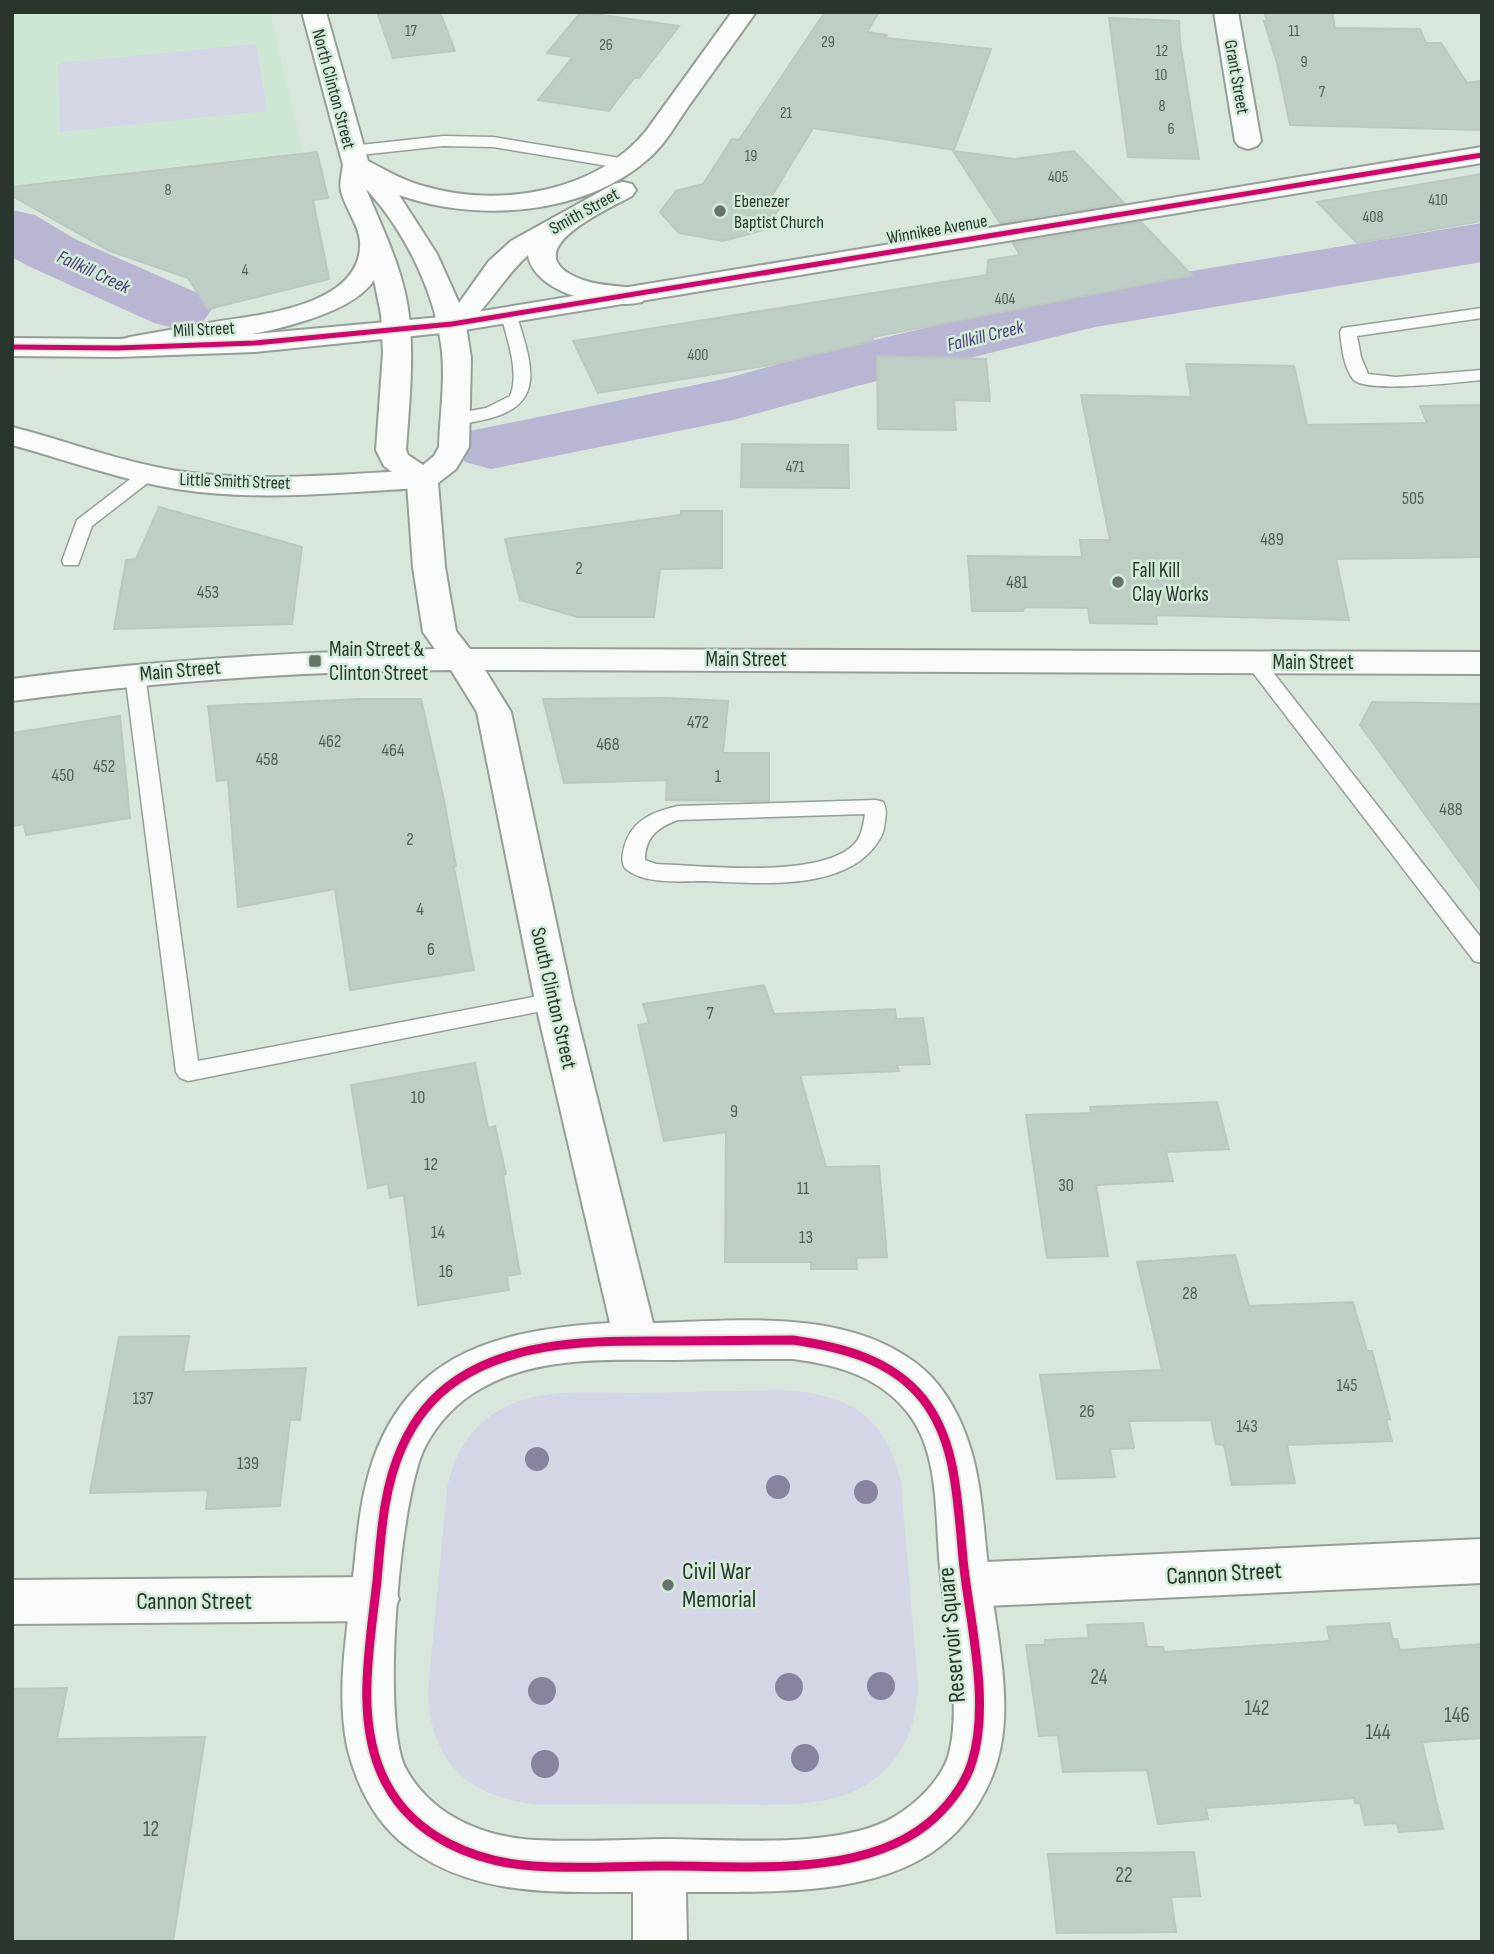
<svg xmlns="http://www.w3.org/2000/svg" width="1494" height="1954" font-family="'Sofia Sans Condensed',sans-serif">
<rect width="100%" height="100%" fill="#d8e6dc"/>
<path fill="#cee7d5" d="M12 12H270L303 152 12 187Z"/>
<path fill="#d4d6e5" d="M256 44 267 111 60 132 58 63Z
M783 1390C848 1394 886 1415 901 1482L918 1687C916 1729 902 1763 864 1786 821 1812 749 1804 700 1804 647 1804 593 1804 539 1805 469 1797 431 1765 428 1692L447 1489C454 1453 472 1423 507 1406 545 1388 592 1393 633 1393 683 1392 733 1391 783 1390Z"/>
<g fill="none" stroke-linecap="round" stroke-linejoin="round">
<path fill="#b9b6d4" fill-rule="evenodd" d="M12 210 35 215 75 239 202 295 212 309 202 323 178 329 154 323 28 266 12 257Z
M1482 223V262L1095 327 857 386 733 420 491 469 465 462 455 447 465 432 724 379 808 356 1095 287Z"/>
</g>
<path fill="#bfcec4" stroke="#bcc8bf" stroke-width="2" d="M377 12H440L455 51 393 58Z
M581 12 679 26 639 78H634L609 111 538 100 573 57 547 53Z
M825 12H879L867 32 887 35 885 38 991 49 954 150 813 128 770 199 779 209 764 230 723 241 679 233 660 212 676 191 703 184 732 139 739 140Z
M1264 12H1332L1335 28 1420 29 1426 43H1441L1467 83 1482 81V130L1290 125 1277 63 1264 21H1267Z
M1109 18 1179 21 1180 42 1199 159 1128 157Z
M953 151 1015 159 1074 151 1124 203 1000 223Z
M317 152 328 198 313 200 329 279 208 309 188 278 110 251 12 196V187Z
M1482 174V221L1357 243 1317 202Z
M1141 222 1192 275 873 337V341L770 365 598 393 573 341 987 275 988 260 1020 255 1013 243Z
M877 356 986 359 990 401 954 400 956 430 878 429Z
M1186 364 1294 366 1307 425 1427 423 1420 406 1482 405V557L1336 559 1349 620 1156 615 1157 624 1090 623 1088 608 1024 607 1023 611H972L968 556 1082 557 1080 540H1110L1081 395 1191 397Z
M742 444 848 445 849 488 741 487Z
M159 507 302 547 292 624 114 629 126 560 136 559Z
M681 511H722V568L660 569 654 617H577L520 600 505 539 681 515Z
M666 698 728 701 723 753H769V801L666 800 667 780 564 783 543 699Z
M361 699H421L444 800 456 866 454 867 474 970 350 990 335 889 238 907 228 780 217 781 208 706Z
M1372 702 1482 704V893L1360 725Z
M120 716 130 818 26 835 24 824 12 826V733Z
M764 985 774 1014 895 1009 896 1019 923 1018 930 1064 897 1065 899 1071 800 1075 826 1167 879 1166 887 1257 856 1258 857 1269H811V1262H725L726 1132 664 1141 638 1025 649 1023 643 1004Z
M475 1063 488 1128 495 1126 506 1174 503 1175 520 1274 507 1276 509 1290 418 1305 404 1195 390 1198 388 1184 368 1188 351 1085Z
M1217 1102 1229 1149 1166 1152 1173 1181 1096 1185 1108 1256 1047 1258 1026 1115 1091 1113 1090 1107Z
M1235 1255 1249 1306 1353 1302 1367 1351H1372L1390 1419 1386 1420 1392 1441 1287 1445 1295 1483 1232 1485 1224 1445 1216 1444 1211 1420 1129 1421 1134 1448 1110 1449 1115 1477 1057 1479 1040 1375 1162 1370 1137 1262Z
M189 1336 183 1372 306 1368 300 1420H290L280 1506 206 1509 208 1490 90 1493 119 1337Z
M1143 1623 1147 1647H1163L1164 1652 1330 1641 1327 1627 1389 1623 1393 1639H1397L1400 1650 1482 1644V1738L1422 1742 1443 1829 1399 1832 1397 1823 1365 1825 1360 1803H1355L1354 1798 1206 1808 1208 1819 1158 1824 1147 1770 1063 1772 1058 1735 1039 1736 1026 1645H1045V1640L1089 1638 1087 1625Z
M67 1688 57 1739 205 1737 173 1942H12V1689Z
M1194 1852 1200 1896 1171 1897 1176 1932 1057 1933 1048 1854Z"/>
<g fill="none" stroke-linecap="round" stroke-linejoin="round">
<defs>
<path id="service" d="M443 136 493 137 626 159 634 164 626 169 493 147 443 146 351 156 343 151 351 146Z
M1482 308V318L1357 336 1361 357 1368 374 1396 377 1482 370V380C1461 382 1364 394 1353 379 1343 366 1342 347 1340 332L1342 328Z
M509 311 517 316C530 360 548 403 491 418 477 421 461 426 448 423L445 419 448 415 486 408 510 396C520 374 507 338 501 316Z
M148 469 157 474 154 478 92 526 78 565H64L62 561 77 520 142 470Z
M1254 655 1261 657 1482 939V963L1474 961 1247 665 1244 661 1247 657Z
M135 668 142 669 145 674 198 1061 554 993 562 995 565 1001 562 1007 188 1081 180 1078 176 1072 125 674 128 669Z
M876 800 883 802C888 810 885 819 884 828 883 835 879 840 875 846 840 892 756 883 704 881 682 881 645 885 626 869 619 863 624 846 627 839 637 817 657 811 678 806ZM865 814C863 827 861 840 850 848 812 878 704 866 656 864L645 860C645 837 658 827 678 820Z"/>
<path id="minor" d="M1214 12H1238L1261 141 1257 146 1248 149 1239 146 1235 141Z
M12 427C67 441 121 462 177 471 258 483 341 474 422 470L433 472 437 479 433 486 422 488C341 492 258 502 177 489 121 480 67 460 12 445Z
M1482 1539V1583L966 1607 949 1600 942 1585 949 1570 966 1563Z
M375 1577 392 1583 399 1599 392 1615 375 1621 12 1624V1580Z"/>
<path id="tertiary" d="M302 12H326L368 161C387 171 406 182 427 187 500 208 596 192 646 131L732 12H756C734 43 712 73 690 104 677 122 666 144 648 159 585 215 477 223 399 195L437 254 459 303 489 261 511 241 614 184 623 182 632 184 636 190 632 196C604 211 510 253 583 280 602 287 623 285 642 290L646 296 642 302C608 310 534 294 528 255 504 277 490 304 466 326L471 358 469 447 456 469 438 483 445 567 456 631 470 649 1482 652V674L485 670 511 712 573 1001 653 1323C739 1321 843 1308 916 1363 941 1382 958 1411 968 1441 982 1481 983 1525 988 1567 995 1626 1015 1704 997 1762 989 1790 971 1819 950 1838 885 1899 768 1891 686 1892L687 1942H633V1892C556 1892 475 1897 409 1848 376 1825 356 1785 347 1746 336 1691 347 1632 353 1577 357 1542 359 1507 369 1473 378 1441 394 1410 418 1386 466 1337 544 1327 610 1323L535 1001 477 712 451 670C304 671 158 681 12 701V679C153 660 293 652 435 649L423 632 413 567 407 483 384 466 376 450 383 353 381 314 374 280C341 331 189 343 130 355L120 352 116 346 120 340 130 337C158 332 186 327 214 322 259 315 364 306 360 241 359 225 345 208 341 191 339 184 342 173 343 165ZM366 189C403 228 434 290 441 344 446 378 440 413 439 447L434 456 423 465 408 455 406 450C409 406 414 360 409 316 404 271 383 230 366 189ZM793 1359C839 1365 882 1377 911 1417 940 1458 935 1520 940 1567 945 1619 963 1708 948 1757 940 1781 916 1804 894 1817 838 1850 726 1839 662 1839 620 1840 577 1842 535 1840 483 1837 432 1816 406 1769 380 1722 400 1495 425 1447 437 1423 457 1402 480 1389 537 1355 612 1360 675 1360 714 1359 754 1359 793 1359Z"/>
<path id="trunk" d="M1482 147V163L452 332 255 352 117 357 12 356V338L117 339 255 334 452 316Z"/>
</defs>
<use href="#service" stroke="#949f97" stroke-width="3"/>
<use href="#minor" stroke="#949f97" stroke-width="4"/>
<use href="#tertiary" stroke="#949f97" stroke-width="4"/>
<use href="#trunk" stroke="#949f97" stroke-width="4"/>
<use href="#service" fill="#f9fbfa" fill-rule="evenodd"/>
<use href="#minor" fill="#f9fbfa" fill-rule="evenodd"/>
<use href="#tertiary" fill="#f9fbfa" fill-rule="evenodd"/>
<use href="#trunk" fill="#f9fbfa" fill-rule="evenodd"/>
<defs>
<path id="cycleway-far1" d="M12 347 117 348 255 343 452 324 1482 155"/>
<path id="cycleway" d="M793 1340C841 1347 891 1359 923 1399 937 1417 946 1439 951 1461 959 1496 960 1532 964 1568 971 1627 990 1705 972 1762 965 1786 945 1810 926 1825 857 1879 743 1865 660 1866 618 1866 575 1869 533 1866 475 1862 414 1837 386 1783 354 1723 370 1645 377 1581 381 1536 383 1489 402 1447 414 1420 433 1396 457 1380 520 1338 604 1341 676 1341 715 1341 754 1340 793 1340Z"/>
</defs>
<use href="#cycleway-far1" stroke="#d2ecd9" stroke-width="8"/>
<use href="#cycleway" stroke="#d2ecd9" stroke-width="13"/>
<use href="#cycleway-far1" stroke="#d6006c" stroke-width="5"/>
<use href="#cycleway" stroke="#d6006c" stroke-width="9"/>
</g>
<g fill="#8884a0">
<circle cx="537" cy="1459" r="12"/>
<circle cx="778" cy="1487" r="12"/>
<circle cx="866" cy="1492" r="12"/>
<circle cx="881" cy="1686" r="14"/>
<circle cx="789" cy="1687" r="14"/>
<circle cx="542" cy="1691" r="14"/>
<circle cx="805" cy="1758" r="14"/>
<circle cx="545" cy="1764" r="14"/>
</g>
<g fill="#67736a" stroke="#d2ecd9" stroke-width="2.5">
<circle cx="720" cy="211" r="7"/>
<circle cx="1118" cy="582" r="7"/>
<rect x="308" y="654" width="14" height="14" rx="3.5"/>
<circle cx="668" cy="1585" r="7"/>
</g>
<g text-anchor="middle" stroke-width="5" stroke-linejoin="round" paint-order="stroke">
<g font-size="16" fill="#525e55">
<text x="411" y="36">17</text>
<text x="1294" y="36">11</text>
<text x="828" y="47">29</text>
<text x="606" y="50">26</text>
<text x="1162" y="56">12</text>
<text x="1304" y="67">9</text>
<text x="1161" y="80">10</text>
<text x="1322" y="97">7</text>
<text x="1162" y="111">8</text>
<text x="786" y="118">21</text>
<text x="1171" y="134">6</text>
<text x="751" y="161">19</text>
<text x="1058" y="182">405</text>
<text x="168" y="195">8</text>
<text x="1438" y="205">410</text>
<text x="1373" y="222">408</text>
<text x="245" y="275">4</text>
<text x="1005" y="304">404</text>
<text x="698" y="360">400</text>
<text x="795" y="472">471</text>
</g>
<g font-size="18" fill="#2a352d" stroke="#d2ecd9">
<text transform="translate(1237 77) rotate(80)" y="6">Grant Street</text>
<text transform="translate(334 89) rotate(75)" y="6">North Clinton Street</text>
<text transform="translate(584 211) rotate(-29)" y="6">Smith Street</text>
<text transform="translate(937 229) rotate(-10)" y="6">Winnikee Avenue</text>
<text transform="translate(204 329) rotate(-3)" y="6">Mill Street</text>
<text transform="translate(235 481) rotate(2)" y="6">Little Smith Street</text>
</g>
<g font-size="18" fill="#2a352d" stroke="#d2ecd9" text-anchor="start">
<text x="734" y="207">Ebenezer<tspan x="734" dy="21">Baptist Church</tspan></text>
</g>
<g font-size="18" fill="#525e55">
<text x="1413" y="504">505</text>
<text x="1272" y="545">489</text>
<text x="579" y="574">2</text>
<text x="1017" y="588">481</text>
<text x="208" y="598">453</text>
<text x="698" y="728">472</text>
<text x="330" y="747">462</text>
<text x="608" y="750">468</text>
<text x="393" y="756">464</text>
<text x="267" y="765">458</text>
<text x="104" y="772">452</text>
<text x="63" y="781">450</text>
<text x="718" y="782">1</text>
<text x="1451" y="815">488</text>
<text x="410" y="845">2</text>
<text x="420" y="915">4</text>
<text x="431" y="955">6</text>
<text x="710" y="1019">7</text>
<text x="418" y="1103">10</text>
<text x="734" y="1117">9</text>
<text x="431" y="1170">12</text>
<text x="1066" y="1191">30</text>
<text x="803" y="1194">11</text>
<text x="438" y="1238">14</text>
<text x="806" y="1243">13</text>
<text x="446" y="1277">16</text>
<text x="1190" y="1299">28</text>
<text x="1347" y="1391">145</text>
<text x="143" y="1404">137</text>
<text x="1087" y="1417">26</text>
<text x="1247" y="1432">143</text>
<text x="248" y="1469">139</text>
</g>
<g font-size="19" font-style="italic" fill="#4e3c78" stroke="#d2ecd9">
<text transform="translate(94 271) rotate(25)" y="7">Fallkill Creek</text>
<text transform="translate(985 335) rotate(-14)" y="7">Fallkill Creek</text>
</g>
<g font-size="21" fill="#2a352d" stroke="#d2ecd9" text-anchor="start">
<text x="1132" y="577">Fall Kill<tspan x="1132" dy="24">Clay Works</tspan></text>
<text x="329" y="656">Main Street &amp;<tspan x="329" dy="24">Clinton Street</tspan></text>
</g>
<g font-size="21" fill="#2a352d" stroke="#d2ecd9">
<text x="746" y="666">Main Street</text>
<text x="1313" y="669">Main Street</text>
<text transform="translate(180 670) rotate(-5)" y="7">Main Street</text>
<text transform="translate(554 998) rotate(77)" y="7">South Clinton Street</text>
</g>
<g font-size="21" fill="#525e55">
<text x="1099" y="1684">24</text>
<text x="1257" y="1715">142</text>
<text x="1457" y="1722">146</text>
<text x="1378" y="1739">144</text>
<text x="151" y="1836">12</text>
<text x="1124" y="1882">22</text>
</g>
<g font-size="24" fill="#2a352d" stroke="#d2ecd9" text-anchor="start">
<text x="682" y="1579">Civil War<tspan x="682" dy="28">Memorial</tspan></text>
</g>
<g font-size="24" fill="#2a352d" stroke="#d2ecd9">
<text transform="translate(1224 1573) rotate(-3)" y="8">Cannon Street</text>
<text x="194" y="1609">Cannon Street</text>
<text transform="translate(951 1635) rotate(-95)" y="8">Reservoir Square</text>
</g>
</g>
<rect width="1494" height="1954" fill="none" stroke="#2a352d" stroke-width="28"/>
</svg>
